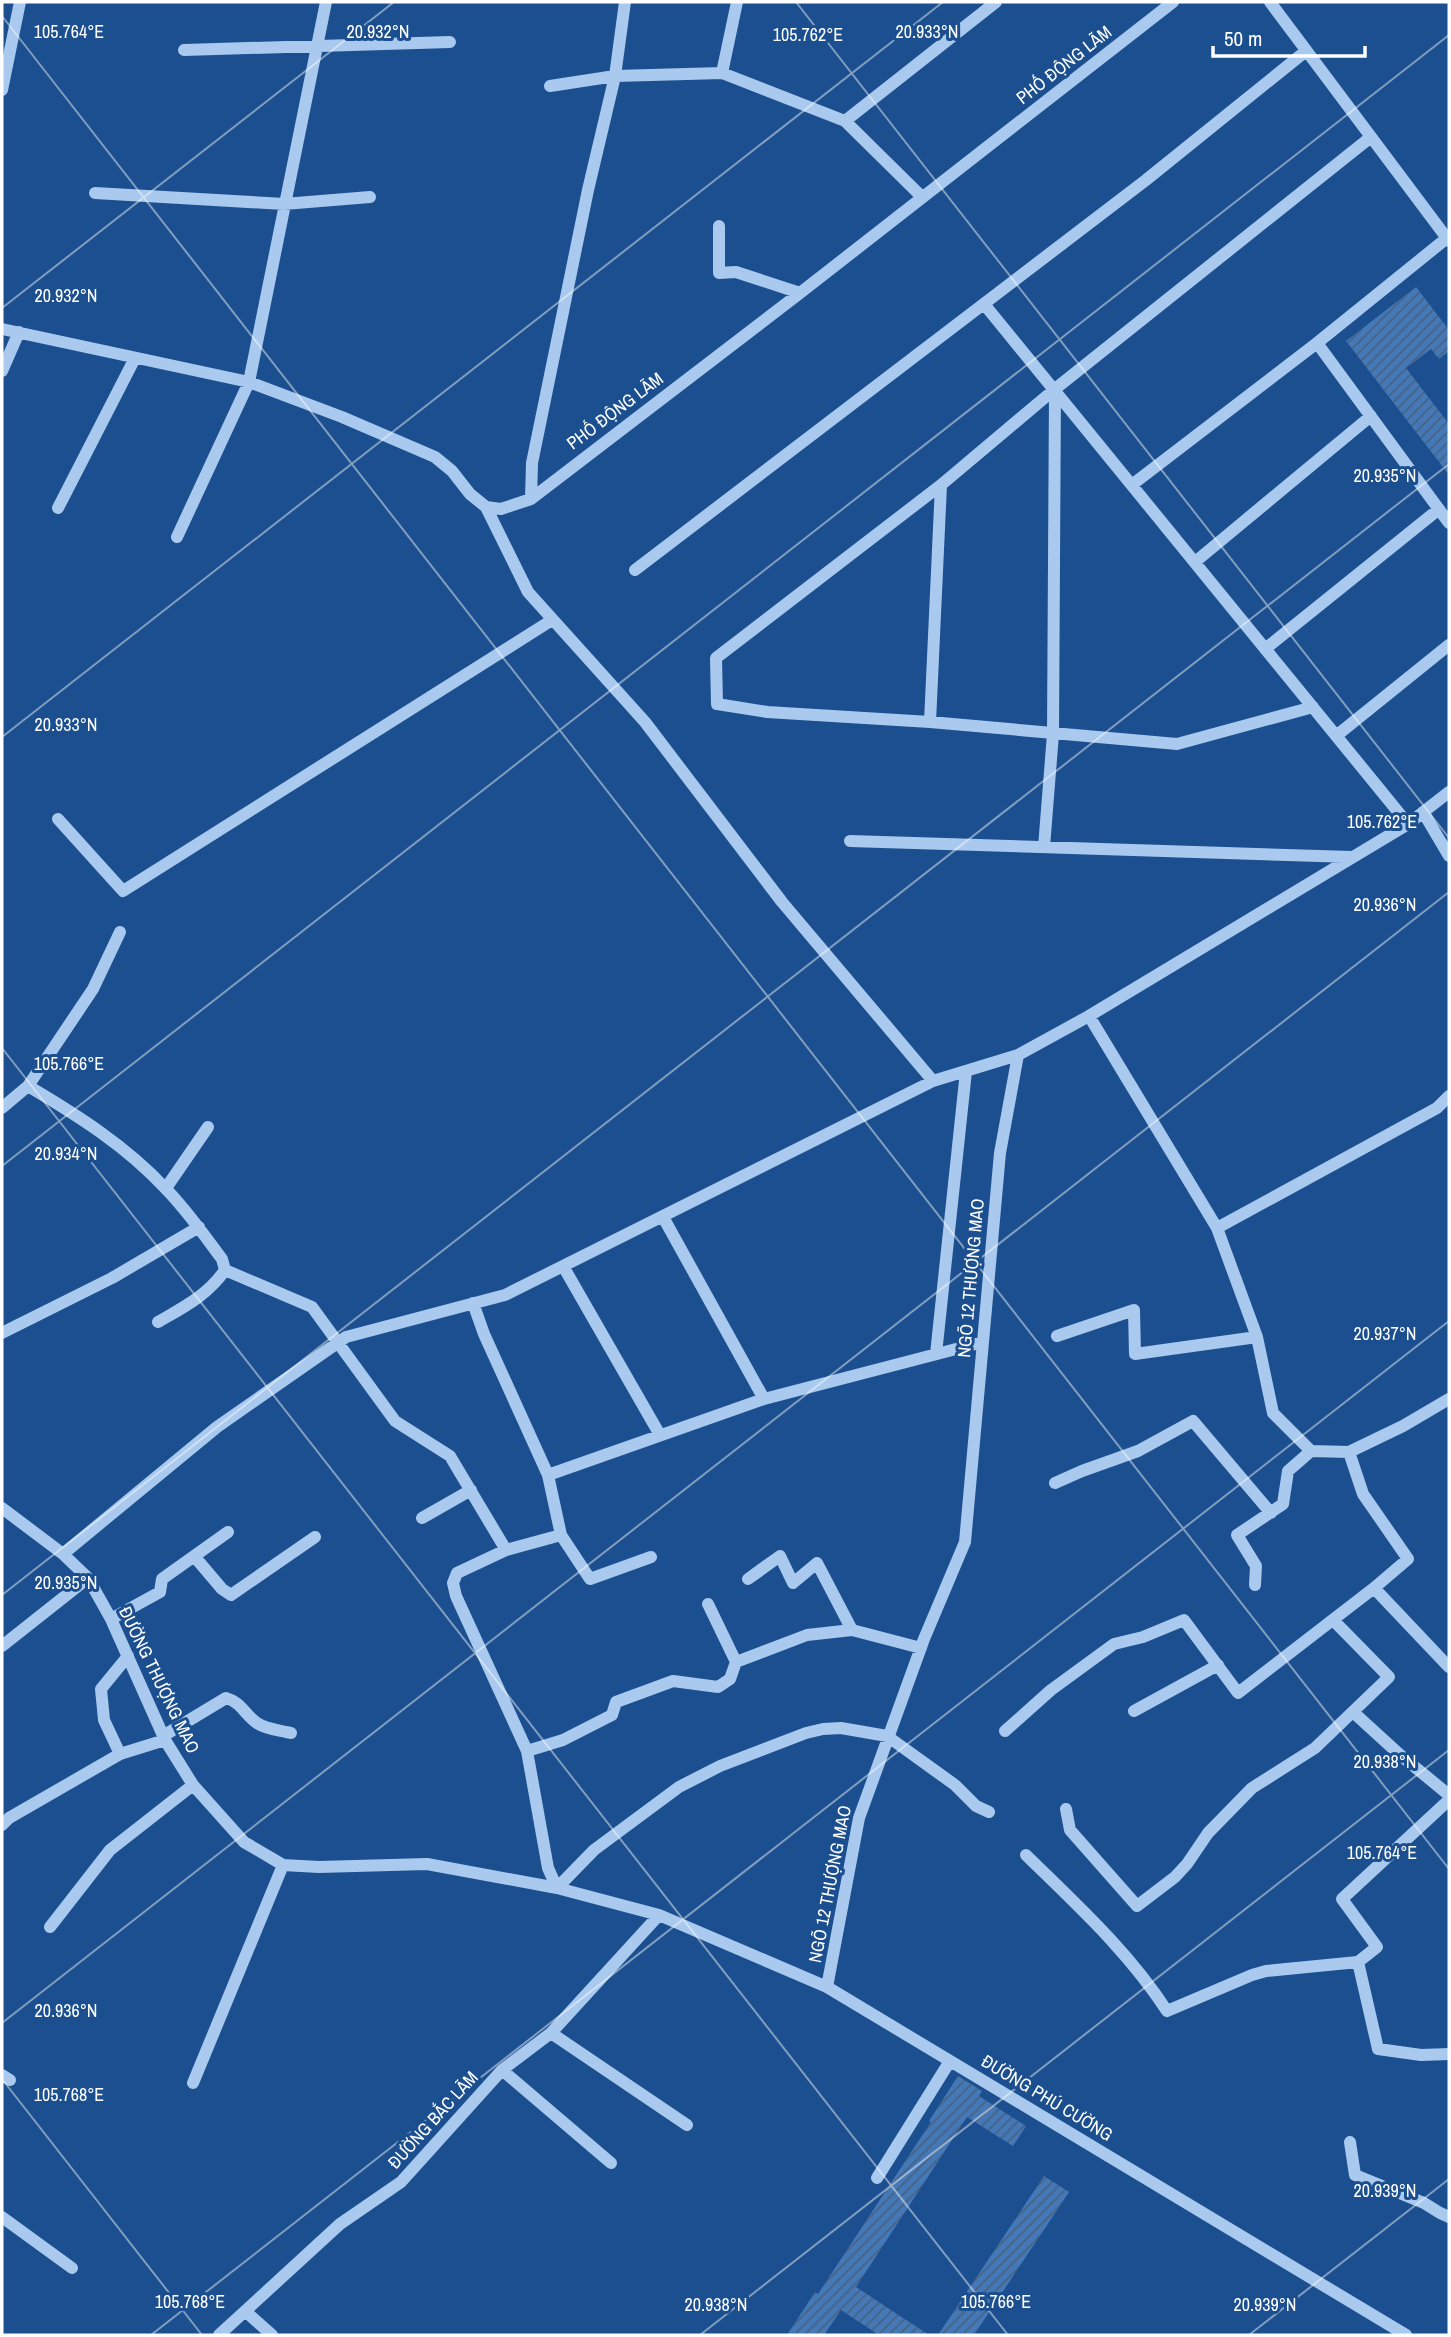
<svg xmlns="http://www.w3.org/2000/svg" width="1451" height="2337" font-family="'Archivo Narrow',sans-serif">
<defs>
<pattern id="building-hatch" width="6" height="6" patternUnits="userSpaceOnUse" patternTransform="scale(1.75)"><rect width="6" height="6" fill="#4478b7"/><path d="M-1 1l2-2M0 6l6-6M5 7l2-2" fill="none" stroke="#486282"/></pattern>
</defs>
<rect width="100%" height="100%" fill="#1b4f8f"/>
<path fill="url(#building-hatch)" d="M1416 287 1449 330V351L1439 359 1431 349 1406 368 1449 424V475L1346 341Z
M958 2076 982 2091 979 2096 1026 2126 1013 2146 967 2117 856 2287 929 2335H879L841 2310 824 2335H787L815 2292 818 2294 931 2122 929 2121Z
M1044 2176 1069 2192 974 2335H938Z"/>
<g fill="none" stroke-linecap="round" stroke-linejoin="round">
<path stroke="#a9c9ee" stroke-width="12" d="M1270 2 1449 241
M184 50 450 42
M722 73 737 2
M550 86 615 76 722 73 845 121 922 197
M2 90 20 2
M845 121 996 2
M95 193 284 204 370 197
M719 226V273L736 272 800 293
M984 304 1408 824
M2 329 249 382 342 417 435 457 452 471 470 494 486 507 501 509 531 499 800 293 1173 2
M1317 343 1449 523
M2 371 19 332
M1133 484 1317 343 1447 238
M531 499 532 463 588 190 615 76 625 2
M486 507 528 592 645 722 782 902 933 1081
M58 508 135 358
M177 537 249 382 326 2
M1195 562 1371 416
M635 570 1146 180 1306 51
M1265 649 1439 509
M1313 707 1177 744 930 722 767 712 717 704 716 658 941 485 1055 389 1371 137
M930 722 941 485
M1336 736 1449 645
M1423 812 1449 856
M58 819 123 891 552 620
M850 841 1352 857
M1044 847 1053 734 1055 389
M1089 1016 1217 1228 1257 1337 1273 1413 1311 1451 1349 1452 1403 1426 1449 1399
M28 1086C77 1115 126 1146 165 1188 186 1209 204 1235 222 1259L225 1270C208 1295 184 1307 158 1322
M2 1108 28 1086 93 989 120 932
M166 1188 208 1127
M663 1217 764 1399
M1217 1228 1437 1108 1449 1096
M563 1266 660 1435
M225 1270 312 1307 395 1421 450 1456 506 1550
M473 1303 484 1334 548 1475 561 1535
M2 1333 112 1278 199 1227
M1057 1336 1134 1310 1135 1354 1257 1337
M936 1354 966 1071
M548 1475 764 1399 983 1342
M1055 1483 1082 1471 1138 1451 1193 1421 1271 1513
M2 1508 63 1554 88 1578 111 1619 165 1740 193 1785 244 1842 283 1865 319 1867 427 1864 557 1888 659 1915 827 1987 1406 2335
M422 1518 471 1490
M63 1554 217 1427 346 1337 505 1295 933 1081 1018 1055
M194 1556 222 1589 231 1595 315 1537
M651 1557 590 1579 561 1535 506 1550 457 1573 453 1583 456 1596 527 1751 548 1868 557 1888 594 1850 679 1787 720 1766 806 1733 823 1729 841 1728 887 1736 955 1785 976 1806 989 1812
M748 1579 780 1556 793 1583 817 1563 852 1630
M1255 1585 1256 1566 1237 1535 1283 1504 1288 1471 1311 1451
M1374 1588 1449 1667
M708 1604 736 1662
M111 1619 160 1592 162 1579 228 1532
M2 1646 88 1578
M1134 1711 1218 1665
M1353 1712 1399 1754 1449 1795
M1005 1731 1051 1690 1114 1644 1143 1637 1184 1620 1238 1693 1374 1588 1408 1559 1363 1494 1349 1452
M163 1736 226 1698C241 1702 245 1715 257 1723 267 1730 280 1730 291 1733
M527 1751 563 1740 612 1715 616 1702 673 1681 718 1687 730 1679 736 1662 807 1635 852 1630 921 1648
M120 1754 104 1720 101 1689 128 1656
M1066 1809 1070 1830 1137 1906 1175 1877 1187 1864 1208 1833 1252 1788 1315 1748 1389 1677 1333 1620
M2 1825 9 1818 120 1754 165 1740
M1026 1855C1076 1904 1128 1951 1167 2011L1252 1975 1266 1971 1358 1962 1377 1947 1342 1899 1449 1800
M50 1927 110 1850 193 1785
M1358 1962 1378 2049 1421 2055 1449 2054
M827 1987 859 1818 924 1639 965 1542 1000 1153 1018 1055 1089 1016 1408 824 1449 792
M551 2033 687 2125
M502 2070 611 2163
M2 2075 10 2080
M193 2083 283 1865
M1350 2142 1355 2175 1424 2203 1440 2213 1449 2217
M877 2178 950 2061
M2 2217 72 2268
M245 2311 272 2335
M219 2335 340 2224 401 2182 502 2070 551 2033 659 1915"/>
</g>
<path fill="none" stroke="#fff" stroke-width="2" stroke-opacity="0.45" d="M796 2 1449 838M2 16 1449 1869M2 308 394 2M2 737 943 2M2 1048 1008 2335M2 1166 1449 35M2 1595 1449 464M2 2023 1449 892M2 2079 202 2335M151 2335 1449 1321M700 2335 1449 1750M1249 2335 1449 2179"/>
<g text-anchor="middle" stroke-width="6" stroke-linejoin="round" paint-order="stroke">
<g font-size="18" fill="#fff" stroke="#1b4f8f">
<text transform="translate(1064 65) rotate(-38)" y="6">PHỐ ĐỘNG LÃM</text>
<text transform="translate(615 411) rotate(-37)" y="6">PHỐ ĐỘNG LÃM</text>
<text transform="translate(971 1278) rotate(-85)" y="6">NGÕ 12 THƯỢNG MAO</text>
<text transform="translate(159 1680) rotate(64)" y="6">ĐƯỜNG THƯỢNG MAO</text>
<text transform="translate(830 1884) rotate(-79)" y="6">NGÕ 12 THƯỢNG MAO</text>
<text transform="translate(1047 2098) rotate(31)" y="6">ĐƯỜNG PHÚ CƯỜNG</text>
<text transform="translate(433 2120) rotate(-48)" y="6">ĐƯỜNG BẮC LÃM</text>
</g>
</g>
<g font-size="18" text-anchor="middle" fill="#fff" stroke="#1b4f8f" stroke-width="6" stroke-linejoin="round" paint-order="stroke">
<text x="378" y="38">20.932°N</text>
<text x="927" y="38">20.933°N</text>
<text x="69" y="38">105.764°E</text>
<text x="808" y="41">105.762°E</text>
<text x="66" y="302">20.932°N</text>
<text x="1385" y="482">20.935°N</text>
<text x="66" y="731">20.933°N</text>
<text x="1382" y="828">105.762°E</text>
<text x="1385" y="911">20.936°N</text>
<text x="69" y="1070">105.766°E</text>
<text x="66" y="1160">20.934°N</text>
<text x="1385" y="1340">20.937°N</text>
<text x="66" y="1589">20.935°N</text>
<text x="1385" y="1768">20.938°N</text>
<text x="1382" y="1859">105.764°E</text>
<text x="66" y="2017">20.936°N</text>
<text x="69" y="2101">105.768°E</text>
<text x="1385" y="2197">20.939°N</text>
<text x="190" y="2308">105.768°E</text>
<text x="996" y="2308">105.766°E</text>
<text x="716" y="2311">20.938°N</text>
<text x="1265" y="2311">20.939°N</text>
</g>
<rect width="1451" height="2337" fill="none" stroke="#ffffff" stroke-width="7"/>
<path d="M1213 46v10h152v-10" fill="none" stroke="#ffffff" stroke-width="3.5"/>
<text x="1224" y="46" font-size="21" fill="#ffffff" stroke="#1b4f8f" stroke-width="5" paint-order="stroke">50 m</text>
</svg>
